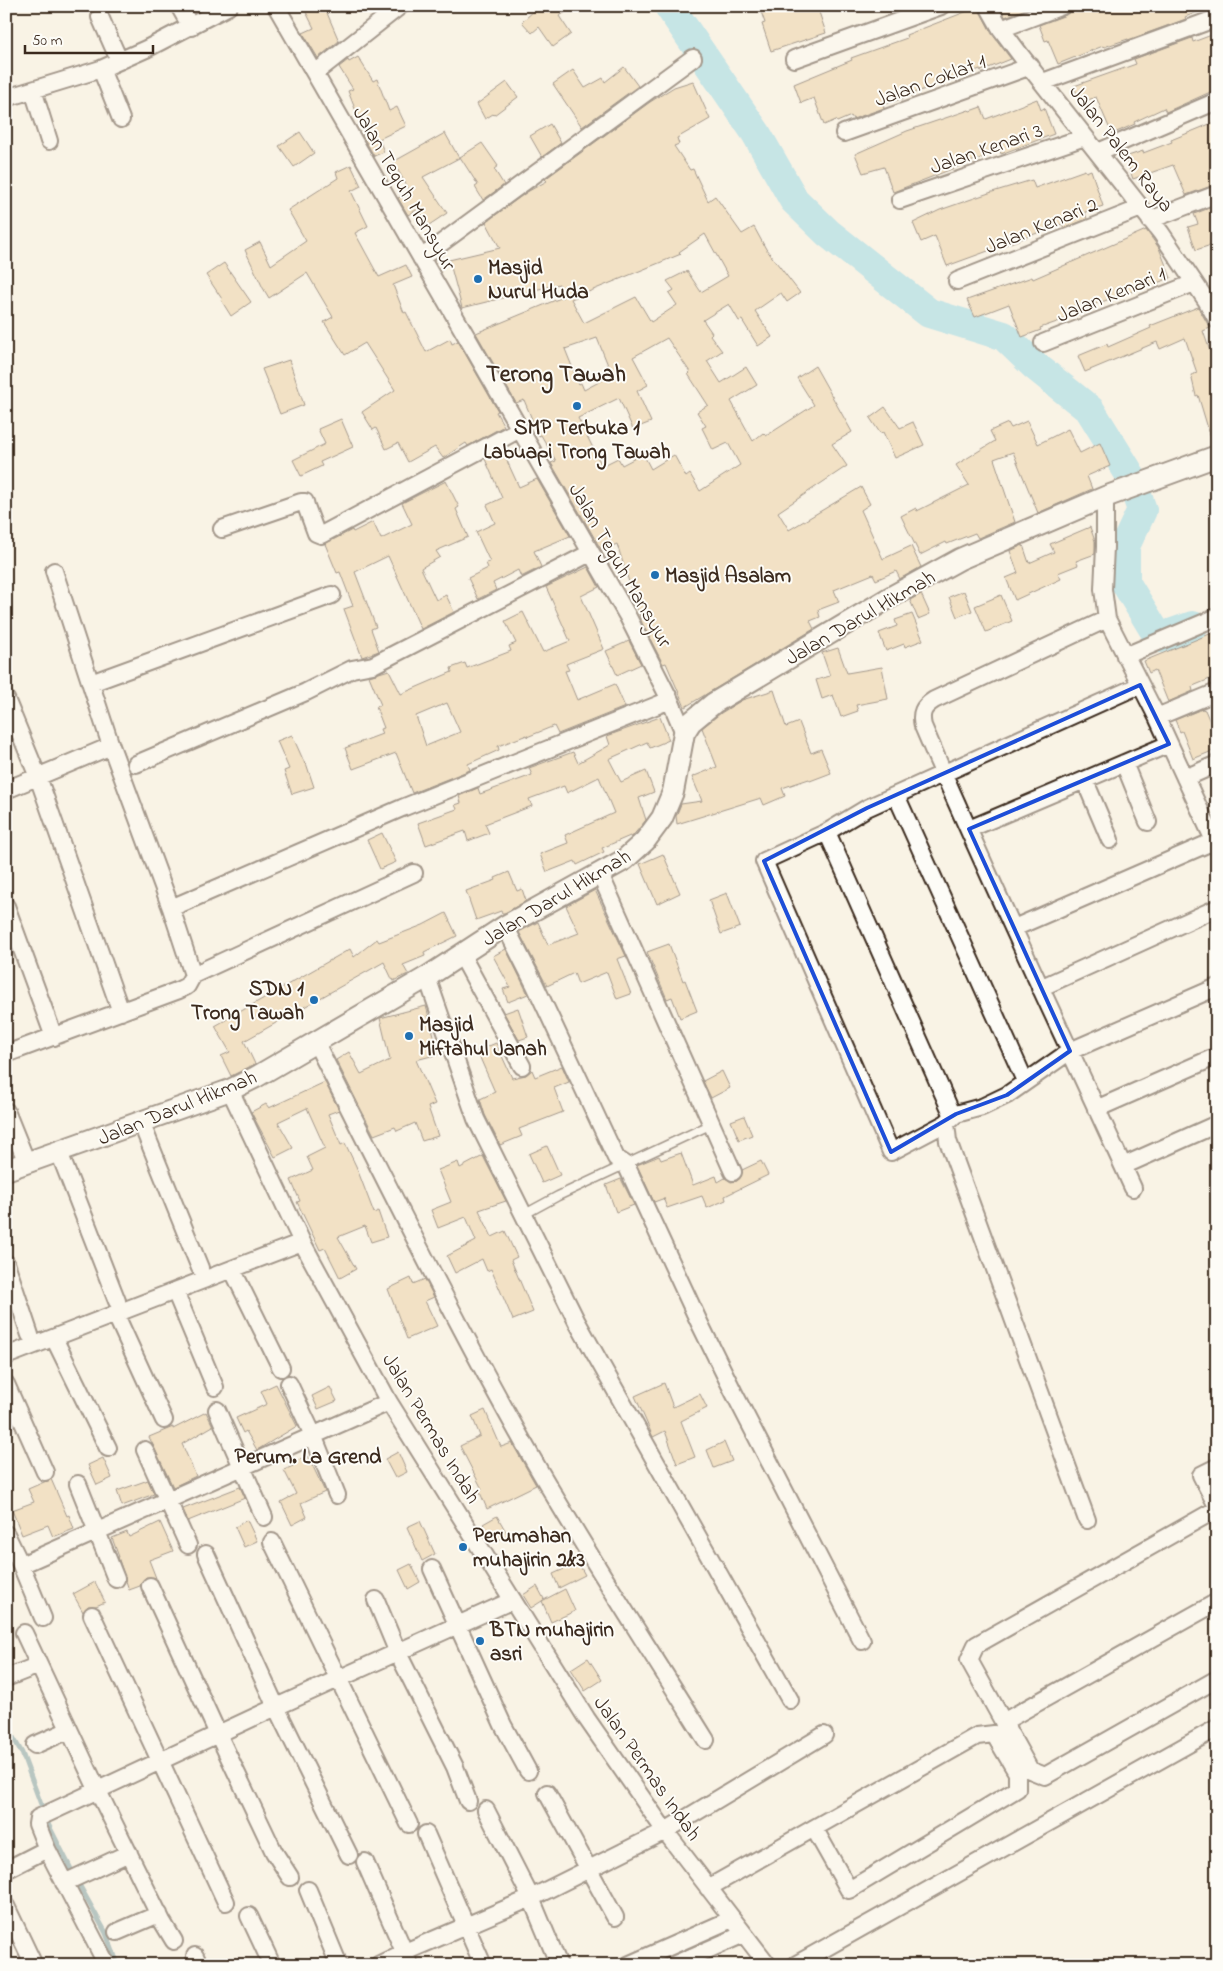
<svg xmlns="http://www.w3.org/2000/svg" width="1223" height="1971" font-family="'Indie Flower',sans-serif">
<rect width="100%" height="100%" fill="#f9f3e5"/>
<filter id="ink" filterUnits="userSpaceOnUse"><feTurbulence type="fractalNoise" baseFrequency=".02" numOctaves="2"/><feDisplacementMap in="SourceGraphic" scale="10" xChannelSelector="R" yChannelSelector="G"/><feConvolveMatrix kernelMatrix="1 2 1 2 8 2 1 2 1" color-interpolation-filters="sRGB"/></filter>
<g filter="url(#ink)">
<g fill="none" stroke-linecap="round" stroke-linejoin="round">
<path stroke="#699095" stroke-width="5" d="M6 1725 22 1753 49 1826 77 1881 106 1933 118 1965"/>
<path stroke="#87d4e5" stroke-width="30" d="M669 6 756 133 794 200 828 233 929 313 1004 336 1034 365 1090 410 1129 473 1142 510 1125 546V582L1159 638 1193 626"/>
</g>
<path fill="#e9cd9d" stroke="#3b2a1e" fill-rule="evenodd" d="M303 6H324L339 41 318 58 303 33 314 28Z
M539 6H577L559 16 571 34 553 47 539 27 532 33 522 22Z
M759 6H817L826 33 771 51 762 24 765 23Z
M1000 6H1033L1005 17Z
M1072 6H1085L1086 12 1101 6 1210 7 1185 17 1186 19 1128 40V39L1104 47 1103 46 1058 64 1048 40 1045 41 1039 25 1066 15 1070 12Z
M978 7 992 34 1011 59 981 71 980 69 962 76 961 75 912 94 913 95 883 105 884 108 853 119 851 116 837 122 836 120 824 125 814 98 801 103 794 84 852 60 851 58 907 38 906 35Z
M1217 33V89L1166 112 1164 108 1134 122 1135 124 1112 134 1096 97 1080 103 1074 86 1136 64 1134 59 1192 38 1193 42Z
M358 57 373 81 377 79 389 111 397 107 406 126 379 139 384 152 374 156 362 135 365 134 348 91 353 89 339 67 348 60 349 62Z
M624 67 638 86 582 127 553 84 573 70 585 88 603 78 605 82Z
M693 81 710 119 677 138 679 144 674 146 690 170 693 169 708 201 715 196 742 234 754 227 766 249 800 293 787 302 781 293 755 311 772 337 758 346 742 320 739 321 729 304 703 320 712 333 710 335 722 351 707 361 721 383 746 367 757 385 731 401 753 441 763 433 766 436 814 405 797 378 815 366 852 432 832 444 847 466 778 512 789 530 861 487 870 504 861 510 883 559 911 546 921 567 900 579 896 571 876 580 873 574 834 590 839 602 818 610 820 617 810 621 814 629 685 707 666 663 663 664 642 623 617 544 602 551 551 463 556 461 541 435 539 436 524 400 516 403 476 333 563 297 559 284 462 308 449 260 500 248 486 222 527 192 547 181 545 179 650 102 674 87ZM705 234 728 276 701 292 687 271 667 281 674 290 669 293 677 305 651 322 636 297 584 323 571 299 681 254 679 252ZM597 338 612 375 584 390 581 383 579 384 565 349ZM667 338 690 372 688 374 708 405 697 412 706 426 702 428 713 450 728 443 740 465 700 491 690 474 686 477 674 455 651 469 643 454 622 465 618 458 602 466 578 418 619 398 633 429 651 422 637 391 648 385 633 357Z
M507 82 518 97 494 115 493 114 485 119 477 104Z
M1037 99 1041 110 1044 108 1054 134 1001 154 1000 151 970 162 893 192 884 167 863 173 855 154 907 131 969 110 970 111 981 107 986 119Z
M1217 121V184L1186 195 1173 165 1133 179 1125 157 1143 151V153L1172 142 1171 140Z
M550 124 561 143 542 157 530 136Z
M300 132 314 153 294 167 279 146Z
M445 133 459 158 423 177 447 213 429 225 418 209 408 215 398 198 410 191 393 162Z
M482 143 498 166 494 169 504 185 483 200 475 187 478 185 460 157Z
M351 165 361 186 351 191 368 226 355 233 379 277 406 265 412 277 393 285 404 313 406 312 426 352 450 339 452 344 458 341 498 411 496 412 504 426 468 446 466 443 443 458 435 447 408 462 398 443 386 449 376 428 373 430 362 412 395 390 365 343 345 355 324 322 333 317 307 273 269 298 263 288 245 250 260 242 271 265 306 241 288 210 338 178 336 172Z
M1085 170 1086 172 1091 170 1103 206 1085 212 1087 219 1064 228 1062 224 947 266 935 236 921 242 913 223 940 210 989 193 1032 180 1035 188Z
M1217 205V243L1196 250 1188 227 1198 224 1194 214Z
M1146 230 1159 248 1171 278 1084 308 1085 312 1040 328 1041 330 1022 337 1009 304 975 317 967 300 1032 277 1033 279Z
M224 263 251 302 231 316 221 300 222 299 206 275Z
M1198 307 1210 328 1203 331 1217 371V444L1213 445 1198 395 1196 396 1191 375 1197 373 1185 338 1160 349 1157 342 1085 372 1078 356 1107 344 1108 347 1151 328 1150 326Z
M289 360 304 405 280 414 262 369Z
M885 407 900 428 913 422 924 445 895 458 883 432 880 433 870 418Z
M341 419 353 447 320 462 322 466 301 476 293 460 325 444 318 429Z
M1027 421 1038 444 1068 429 1080 453 1100 443 1110 466 1087 476 1092 489 1038 513 1013 452 994 459 1015 522 978 538 975 533 947 544 946 542 920 555 901 516 916 508 917 511 969 485 956 465 995 441 990 431 1008 423 1011 428Z
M502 450 519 487 537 479 570 536 534 551 541 567 521 577 518 570 493 583 496 590 478 599 468 578 488 568 486 563 490 562 476 532 495 523 487 505 502 498 485 459Z
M446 481 459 507 456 509 468 537 436 551 440 557 421 568 436 600 446 595 454 612 421 629 388 556 355 572 376 627 371 629 379 651 362 657 344 609 353 606 340 572 337 573 325 544 352 530 353 532 373 522 381 539 412 524 402 503Z
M1090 527 1095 541V554L1076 561 1078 565 1058 573 1061 579 1015 600 1006 578 1018 573 1010 551 1023 545 1029 563 1054 552 1050 544Z
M588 567 599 587 581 596 604 649 566 664 569 670 565 671 577 700 615 684 625 707 558 734 554 726 527 737V735L498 746 499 750 468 764 470 770 412 793 396 753 353 769 345 748 382 734 380 729 384 728 376 707 381 705 369 676 389 670 401 694 452 672 451 668 465 663 467 668 511 651 509 646 516 643 505 621 523 612 543 652 570 641 546 587ZM447 703 460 732 426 746 416 716Z
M964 591 972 611 957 617 949 597Z
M921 594 930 614 918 619 910 600Z
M1001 595 1012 621 986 632 975 606Z
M912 614 923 640 905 647 904 644 886 651 879 633 897 626 895 620Z
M1217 631V676L1193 686 1192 687 1193 691 1168 702 1155 670 1149 673 1144 661Z
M629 641 641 664 617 675 606 651Z
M838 648 847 673 882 667 888 699 856 705 858 711 841 717 833 695 822 699 816 680 830 676 822 653Z
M774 690 786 727 799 722 811 753 821 749 831 773 810 781 809 779 782 788 785 796 764 805 761 798 677 824 676 816 681 804 702 801 692 777 717 767 702 728 721 713 742 700Z
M1202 709 1205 710 1217 738V749L1193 759 1182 731 1180 732 1175 720Z
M660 717 669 740 650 748 647 742 609 759 621 782 646 771 654 792 639 798 646 820 631 838 630 836 602 848 604 852 577 865 575 861 547 872 540 854 568 843 565 835 614 813 599 777 567 793 564 786 529 799 532 806 485 824 489 833 468 841 465 831 426 845 418 823 457 809 455 805 461 803 459 796 478 788 480 794 532 775 529 768 573 752 578 763 610 745 607 736Z
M292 735 305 764 306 763 314 787 292 794 284 771 289 769 277 741Z
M382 833 396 862 380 869 367 840Z
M663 854 680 893 657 904 640 864Z
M509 872 517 891 522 889 526 901 505 913H502L501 911 476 920 466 891 496 880 495 878Z
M595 890 626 956 617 959 631 994 617 999 607 972 578 984 574 973 547 986 519 932 538 922 548 945 579 933 566 906Z
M727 893 740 927 721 934 709 900Z
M446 913 457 936 424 952 425 956 403 965 408 974 393 981 384 962 244 1041 255 1064 231 1076 221 1056 230 1052 215 1026 350 949 354 957 377 939 379 942 423 925Z
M669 944 683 981 685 980 697 1011 680 1018 672 997 667 999 647 952Z
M506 949 528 994 508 1002 503 989 510 987 493 956Z
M426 1006 439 1054 416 1060 435 1104 428 1107 438 1136 422 1141 415 1123 397 1131 395 1127 374 1135 336 1060 349 1052 361 1074 390 1060 380 1018Z
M518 1008 528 1037 519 1040 504 1013Z
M496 1043 512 1078 526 1075 532 1070 535 1077 562 1066 569 1082 554 1088 563 1112 519 1129 522 1136 500 1145 485 1115 480 1099 495 1092 477 1051Z
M722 1071 730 1088 711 1098 703 1081Z
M325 1082 339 1110 328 1114 341 1145 345 1143 356 1166 374 1213 378 1211 387 1237 371 1242 365 1226 338 1237 356 1269 340 1278 325 1248 320 1250 297 1202 300 1201 291 1180 313 1170 307 1157 325 1148 307 1108 278 1122 293 1148 275 1157 251 1112 266 1104 269 1108Z
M744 1116 752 1135 739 1140 731 1121Z
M547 1146 560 1175 542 1183 529 1154Z
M681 1153 693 1185 716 1176 718 1182 725 1178 731 1182 737 1181 741 1177 742 1170 761 1161 768 1175 725 1196 726 1200 707 1208 702 1196 667 1208 663 1198H665L654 1202 637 1165 659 1156 661 1160Z
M483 1156 506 1201 479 1210 492 1237 505 1231 517 1257 511 1260 533 1312 513 1320 491 1269 487 1271 482 1259 455 1273 447 1256 476 1241 466 1217 438 1228 431 1210 451 1202 438 1170 458 1162 460 1168Z
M621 1179 634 1205 616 1212 606 1185Z
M411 1278 413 1284 425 1279 434 1297 425 1301 437 1326 407 1339 388 1289Z
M664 1383 673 1407 700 1394 707 1408 681 1421 695 1457 677 1464 665 1431 653 1437 635 1396Z
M276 1384 297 1426 257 1450 246 1431 243 1433 236 1418 267 1404 261 1391Z
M330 1387 337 1401 318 1409 312 1396Z
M485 1410 501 1447 512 1443 536 1485 487 1509 479 1490 482 1489 460 1446 480 1436 472 1416Z
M206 1412 213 1426 182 1444 196 1476 173 1487 149 1437 173 1427V1429Z
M724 1442 732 1461 714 1468 707 1450Z
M398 1452 407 1472 395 1478 385 1459Z
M308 1456 325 1492 301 1503 307 1517 292 1525 281 1502 296 1494 284 1470 295 1465 294 1462Z
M103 1458 112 1478 97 1485 88 1465Z
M51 1479 67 1516 69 1515 74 1529 53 1537 48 1525 22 1535 12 1510 34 1502 28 1489Z
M148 1480 154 1494 122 1506 117 1491Z
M240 1487 245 1498 188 1521 183 1509Z
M497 1516 508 1535 494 1542 483 1524Z
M247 1520 257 1541 244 1547 235 1527Z
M420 1521 435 1554 422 1561 407 1527Z
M160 1522 173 1551 149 1560 156 1578 146 1577 142 1581 140 1586 129 1590 118 1557H119L112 1538 127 1532 129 1537Z
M576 1559 585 1575 559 1588 553 1574 564 1569 563 1566Z
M411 1564 420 1582 408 1589 399 1570Z
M95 1582 105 1602 96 1606H88L83 1612 73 1594Z
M537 1586 544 1599 542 1601 565 1589 575 1611 551 1622 542 1601 531 1608 523 1595Z
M588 1658 602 1680 585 1691 571 1669Z"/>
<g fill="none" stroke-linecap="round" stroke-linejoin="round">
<defs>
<path id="service" d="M523 1215 558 1196 712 1124"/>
<path id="minor" d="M179 6 191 27
M276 6 627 615 670 700 684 733
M988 6 1001 29 1022 57 1161 233 1206 300 1217 320
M100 17 119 60
M1001 29 1062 6
M794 59 941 6
M101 69 121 119
M315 73 400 6
M1043 82 1217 18
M33 90 49 141
M6 98 101 69 146 49 229 6
M844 133 1031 66
M1098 152 1217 101
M900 200 1085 137
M1150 220 1217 194
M421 258 693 58
M957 281 1141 208
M1043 343 1194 283
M1105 497V547L1103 589 1107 619 1157 717 1217 847
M222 529 301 502H305L306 506 316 533 321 535 520 429
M1107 619 934 700C923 707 920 713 923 726 989 881 1063 1034 1133 1188
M1125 656 1217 617
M91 683 332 595
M6 699 38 777 121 1012
M1157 717 1217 692
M1124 763 1148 822
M136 764 306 692 352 669 373 665 590 553
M1185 778 1217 764
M1085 781 1110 840
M6 790 111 746
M896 795 1025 1081
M969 829 1169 744
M827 832 867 808 1140 685
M600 874 733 1172
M6 906 54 1037
M171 908 402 808 670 700
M505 926 535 985 616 1158 625 1164 628 1169 699 1322 734 1393 862 1641
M1014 928 1214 841
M461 954 522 1066
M193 975 414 873
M427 977 476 1119 577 1322 790 1700
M1040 988 1217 908
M316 1043C385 1179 452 1316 527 1449 583 1548 646 1643 706 1740
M6 1054 179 990 187 986 193 975 171 908 111 746 54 571
M230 1090 302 1242 389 1402 587 1719 665 1831 768 1965
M1096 1109 1217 1056
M6 1111 27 1163
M141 1122 200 1268
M946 1123 891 1152 764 861 827 832 953 1116
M59 1152 117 1301
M1123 1166 1217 1124
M6 1263 30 1335
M232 1269 281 1368
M175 1291 215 1387
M115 1313 164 1420
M54 1338 108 1448
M6 1356 302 1242
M6 1384 45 1472
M289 1384 313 1435 337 1495
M217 1410 264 1517
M145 1450 188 1545
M1217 1467 1201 1475 1217 1506
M78 1484 116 1579
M1217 1509 976 1645 969 1660 1030 1770 1045 1776 1217 1679
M1087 1520 948 1141 946 1123 956 1114 982 1107 1007 1095 1070 1051 1217 987
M6 1534 21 1565
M272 1542 409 1824
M206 1554 276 1707 349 1855
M432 1569 503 1725 528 1771
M150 1586 218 1734 274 1852 290 1877
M376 1600 398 1653 455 1767 468 1801
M92 1615 226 1902
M43 1618 21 1565 389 1402
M24 1633 97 1789 162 1921 174 1941
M6 1678 39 1665
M1003 1722 1217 1602
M35 1745 69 1730
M547 1793 615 1917
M486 1810 531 1898 559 1965
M426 1834 483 1965
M47 1849 107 1965
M365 1862 410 1965
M6 1870 47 1849 37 1824 38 1818 276 1707 513 1600
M64 1883 129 1853
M708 1888 977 1736 994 1734 1017 1773V1789L849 1890 814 1828
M308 1890 339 1965
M6 1906 34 1965
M249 1916 272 1965
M117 1932 159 1914
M195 1956 199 1965
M378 1965 405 1952 531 1898 665 1831 824 1735
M628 1965 732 1919
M673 1965 744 1934
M795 1965 1217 1728"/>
<path id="tertiary" d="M6 1170 230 1090 256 1077 427 977 505 926 624 860 645 841 662 818 673 792 684 733 691 722 714 703 889 598 960 559 1105 497 1217 456"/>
</defs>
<use href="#service" stroke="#3b2a1e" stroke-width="11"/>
<use href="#minor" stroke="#3b2a1e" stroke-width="20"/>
<use href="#tertiary" stroke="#3b2a1e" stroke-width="24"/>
<use href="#service" stroke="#fdfcf7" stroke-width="8"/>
<use href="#minor" stroke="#fdfcf7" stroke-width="16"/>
<use href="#tertiary" stroke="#fdfcf7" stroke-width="20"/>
</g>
</g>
<path d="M0 0H1223V1971H0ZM1140 685 1169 744 969 829 1070 1051 1007 1095 956 1114 891 1152 764 861 867 808Z" fill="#f9f3e5" fill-opacity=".55" fill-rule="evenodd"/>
<path fill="none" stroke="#1d4ed8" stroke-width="4" stroke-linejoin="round" d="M1140 685 1169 744 969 829 1070 1051 1007 1095 956 1114 891 1152 764 861 867 808Z"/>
<g fill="#1f6fb2" stroke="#fdfcf7" stroke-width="2">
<circle cx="478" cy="279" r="5"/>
<circle cx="577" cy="406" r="5"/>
<circle cx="655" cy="575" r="5"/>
<circle cx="314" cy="1000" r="5"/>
<circle cx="409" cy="1036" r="5"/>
<circle cx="463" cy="1547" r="5"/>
<circle cx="480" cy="1641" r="5"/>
</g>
<g text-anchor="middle" stroke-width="4" stroke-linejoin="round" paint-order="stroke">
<g font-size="21" fill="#3b2a1e" stroke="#fdfcf7">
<text transform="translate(930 80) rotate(-20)" y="7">Jalan Coklat 1</text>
<text transform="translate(986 148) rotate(-19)" y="7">Jalan Kenari 3</text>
<text transform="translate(1122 148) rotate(52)" y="7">Jalan Palem Raya</text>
<text transform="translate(405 188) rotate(60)" y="7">Jalan Teguh Mansyur</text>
<text transform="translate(1041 225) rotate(-22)" y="7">Jalan Kenari 2</text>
<text transform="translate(1111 294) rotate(-22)" y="7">Jalan Kenari 1</text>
<text transform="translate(621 565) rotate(60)" y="7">Jalan Teguh Mansyur</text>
<text transform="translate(860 617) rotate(-30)" y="7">Jalan Darul Hikmah</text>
<text transform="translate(556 897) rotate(-31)" y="7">Jalan Darul Hikmah</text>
<text transform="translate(177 1107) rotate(-22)" y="7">Jalan Darul Hikmah</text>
<text transform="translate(432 1428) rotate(59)" y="7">Jalan Permas Indah</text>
<text transform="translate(648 1768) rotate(55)" y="7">Jalan Permas Indah</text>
</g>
<g font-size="21" font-weight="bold" fill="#3b2a1e" stroke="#fdfcf7" text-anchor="start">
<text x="488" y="274">Masjid<tspan x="488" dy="24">Nurul Huda</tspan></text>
<text x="577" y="434" text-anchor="middle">SMP Terbuka 1<tspan x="577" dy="24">Labuapi Trong Tawah</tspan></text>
<text x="665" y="582">Masjid Asalam</text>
<text x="304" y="995" text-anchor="end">SDN 1<tspan x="304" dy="24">Trong Tawah</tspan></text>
<text x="419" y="1031">Masjid<tspan x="419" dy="24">Miftahul Janah</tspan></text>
<text x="473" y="1542">Perumahan<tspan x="473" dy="24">muhajirin 2&amp;3</tspan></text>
<text x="490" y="1636">BTN muhajirin<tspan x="490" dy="24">asri</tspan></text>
</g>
<g font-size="22" font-weight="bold" fill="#3b2a1e" stroke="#fdfcf7">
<text x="308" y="1463">Perum. La Grend</text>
</g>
<g font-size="24" font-weight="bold" fill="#3b2a1e" stroke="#fdfcf7">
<text x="556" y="381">Terong Tawah</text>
</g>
</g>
<rect width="1223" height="1971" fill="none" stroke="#fdfcf7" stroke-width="25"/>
<rect x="12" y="12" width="1198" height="1946" fill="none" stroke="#3b2a1e" stroke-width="2" filter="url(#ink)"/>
<path d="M25 45v8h128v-8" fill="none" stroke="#3b2a1e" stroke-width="2.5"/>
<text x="32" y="45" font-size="15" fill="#3b2a1e" stroke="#fdfcf7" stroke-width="4" paint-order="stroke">50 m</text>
</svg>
